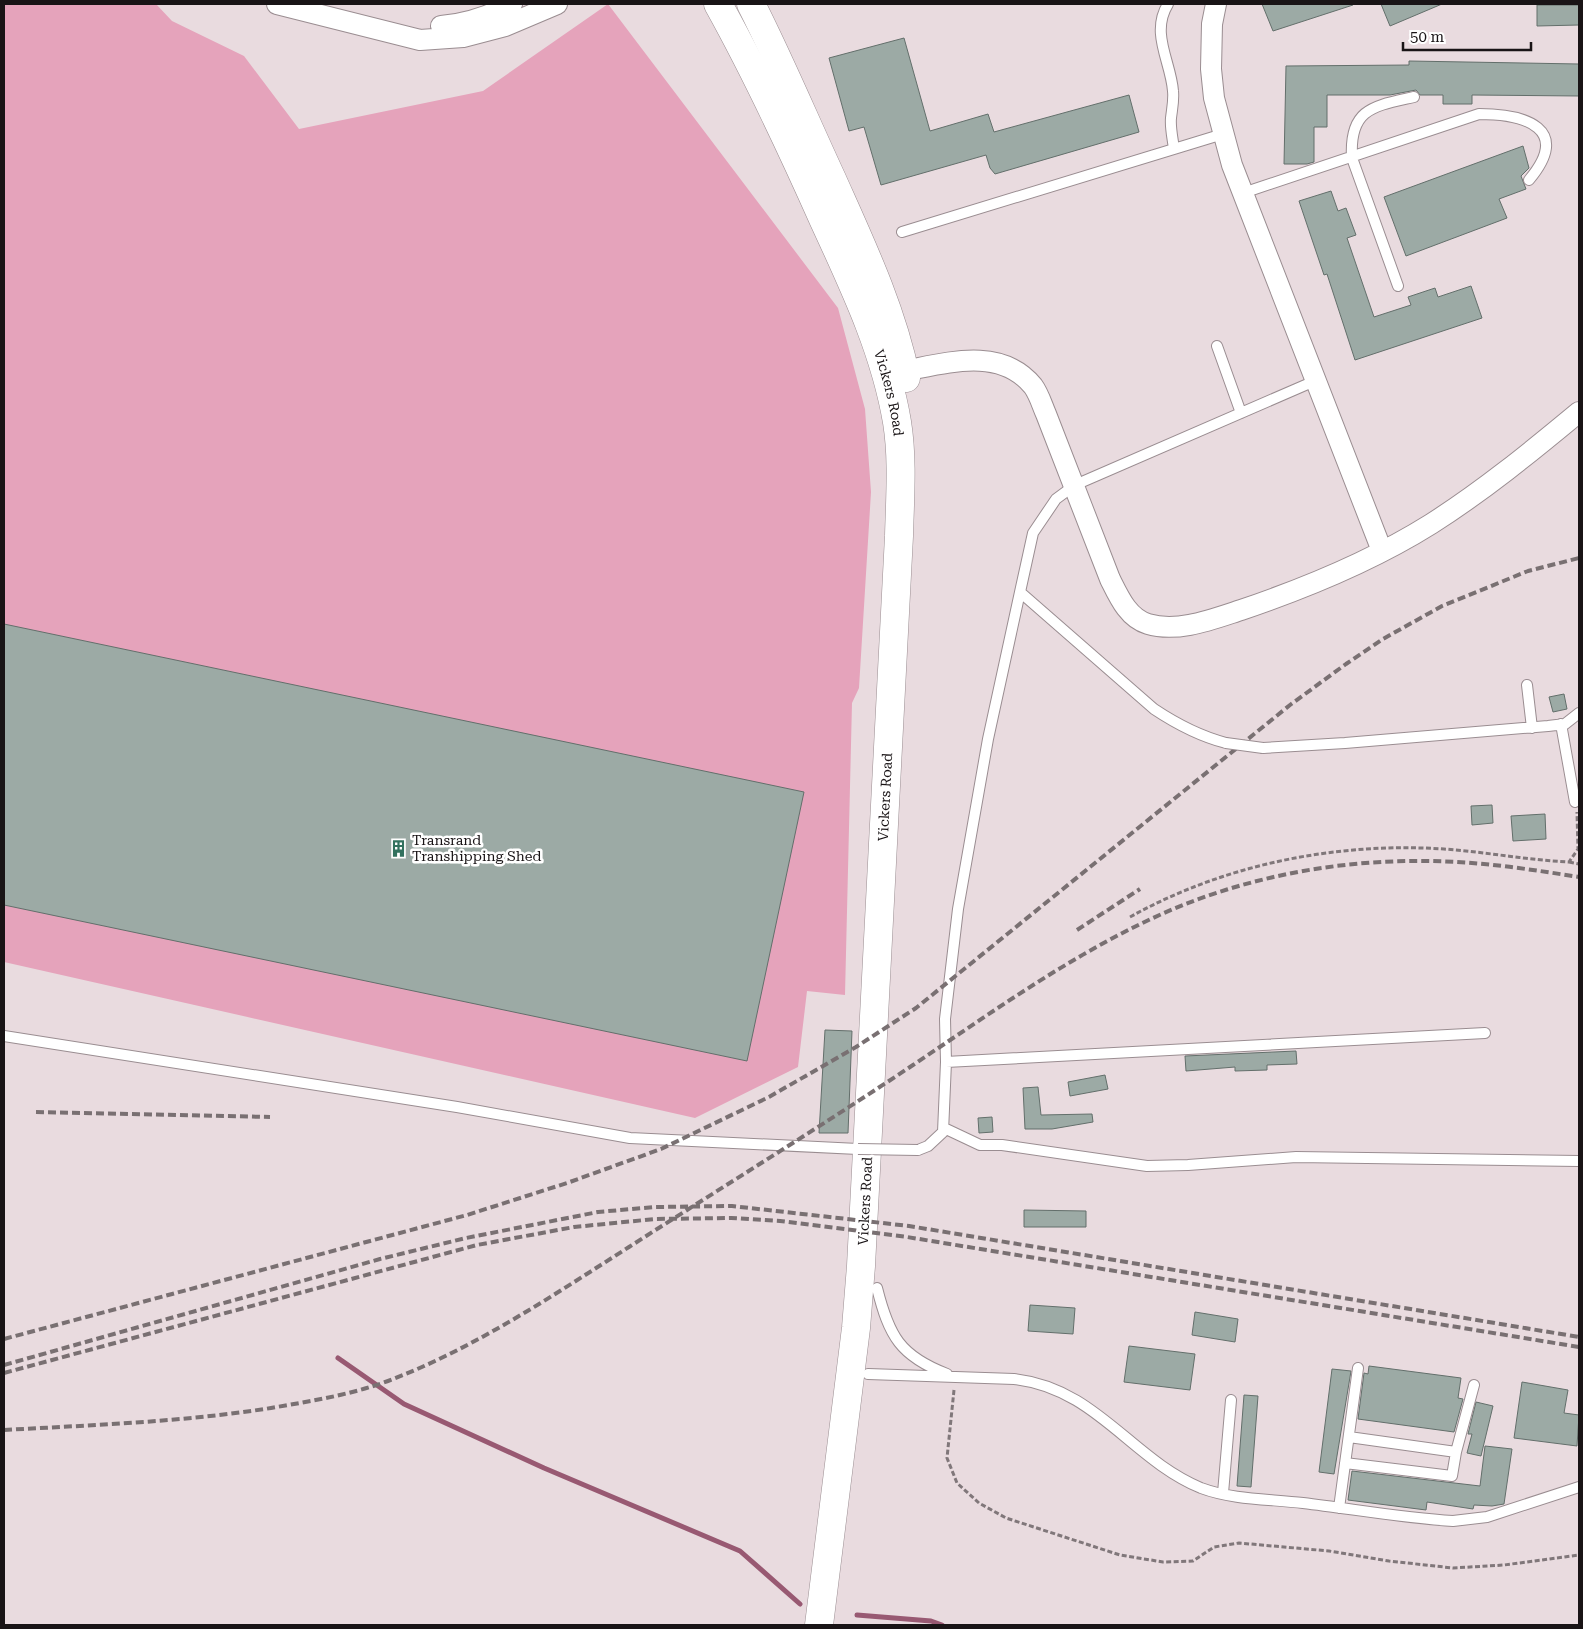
<svg xmlns="http://www.w3.org/2000/svg" width="1583" height="1629" font-family="'Roboto Serif',serif">
<rect width="100%" height="100%" fill="#e9dbdf"/>
<path fill="#e5a3bb" d="M4 4H156L172 21 244 56 299 129 483 91 608 4 838 308 865 409 871 492 859 688 852 703 845 995 807 991 798 1067 695 1118 4 962Z"/>
<g fill="none" stroke-linecap="round" stroke-linejoin="round">
<path stroke="#985972" stroke-width="5" d="M338 1358 404 1404 544 1468 740 1551 800 1604
M857 1615 931 1621 942 1625"/>
</g>
<path fill="#9caaa5" stroke="#636f6b" d="M1262 4H1352L1353 5 1273 31Z
M1381 4H1442L1390 26Z
M1537 5H1579V25L1537 26Z
M904 38 930 131 988 114 994 132 1129 95 1139 132 995 174 990 168 986 155 881 185 864 127 849 131 829 58Z
M1409 61 1579 64V96L1472 95V104H1443V95H1420L1416 90 1390 95H1327V127H1314V162L1307 164H1284L1286 66 1409 65Z
M1523 146 1529 168 1521 176 1526 189 1499 199 1507 218 1406 256 1384 197Z
M1331 191 1338 211 1346 208 1356 235 1347 238 1374 317 1411 305 1408 297 1435 288 1438 297 1471 286 1482 318 1355 360 1327 274 1324 275 1299 201Z
M4 624 804 792 747 1061 4 905Z
M1564 694 1567 709 1553 712 1549 697Z
M1492 805 1493 823 1472 825 1471 806Z
M1545 814 1546 839 1513 841 1511 816Z
M825 1030 852 1031 848 1133H819Z
M1296 1051 1297 1064 1267 1065V1070L1235 1071V1067L1186 1071 1185 1056Z
M1105 1075 1108 1089 1070 1096 1068 1082Z
M1038 1087 1041 1115 1092 1114 1093 1122 1052 1129H1025L1023 1088Z
M992 1117 993 1132 979 1133 978 1118Z
M1024 1210 1086 1211V1227H1024Z
M1030 1305 1075 1308 1073 1334 1028 1331Z
M1195 1312 1238 1319 1235 1342 1192 1335Z
M1129 1346 1195 1354 1190 1390 1124 1382Z
M1369 1366 1461 1378 1458 1398 1463 1399 1454 1432 1358 1419 1364 1373 1368 1374Z
M1332 1369 1351 1371 1334 1474 1319 1472Z
M1522 1382 1568 1390 1564 1413 1579 1415 1577 1446 1514 1438Z
M1244 1395 1258 1396 1251 1487 1237 1486Z
M1476 1402 1493 1406 1481 1456 1467 1453 1472 1434H1468Z
M1485 1446 1512 1449 1504 1504 1492 1506 1474 1505 1473 1509 1427 1502 1426 1510 1348 1500 1352 1471 1480 1486Z"/>
<g fill="none" stroke-linecap="round" stroke-linejoin="round">
<defs>
<path id="service" d="M1168 4C1150 33 1171 62 1173 91 1174 101 1172 109 1171 118 1170 128 1173 140 1174 149
M1243 193 1479 114C1526 114 1572 129 1529 180
M902 232 1223 134
M1398 286 1352 158C1349 108 1374 106 1414 97
M1217 346 1241 413
M1020 592 1154 709C1178 725 1199 736 1226 743
M1527 685 1532 728
M1561 724 1575 802
M1263 748 1345 743 1548 726 1565 724 1579 713
M4 1036 457 1107 630 1138 858 1149
M946 1062 945 1019 958 909 988 739 1020 592 1033 533 1056 499 1075 485 1317 380
M944 1128 980 1145H1002L1147 1166 1188 1165 1296 1157 1579 1161
M918 1150 928 1146 943 1132 946 1062 1485 1033
M877 1288C889 1336 900 1356 947 1374
M868 1374 1014 1379C1096 1388 1131 1459 1201 1488 1233 1500 1270 1499 1303 1503 1353 1509 1403 1518 1453 1521L1487 1517 1579 1487
M1349 1437 1456 1452
M1345 1463 1452 1476 1456 1452 1474 1385
M1223 1493 1231 1400
M1339 1508 1358 1368"/>
<path id="minor" d="M277 4 420 40 463 37 505 26 557 4
M1216 4 1212 24 1211 69 1214 98 1232 165 1382 551
M441 26C466 24 490 16 512 4
M892 373C938 366 998 343 1033 386 1039 394 1042 405 1046 414L1110 579C1119 597 1128 618 1148 624 1178 633 1213 619 1241 610 1306 588 1372 561 1431 524 1483 491 1532 451 1579 412"/>
<g id="secondary">
<path id="s1" d="M718 4C757 74 791 147 824 221 854 286 885 351 897 422 903 459 900 498 899 536L861 1266 856 1328 819 1625"/>
<path d="M751 4C780 61 805 121 832 179 861 244 892 309 906 378"/>
</g>
</defs>
<use href="#service" stroke="#9a8d91" stroke-width="12"/>
<use href="#minor" stroke="#9a8d91" stroke-width="22"/>
<use href="#secondary" stroke="#9a8d91" stroke-width="29"/>
<path stroke="#80777a" stroke-width="3" stroke-dasharray="5 2.5" stroke-linecap="butt" d="M1569 862 1579 864
M1130 917C1225 864 1337 842 1444 849 1486 852 1527 860 1569 862L1578 849 1577 812
M954 1390 947 1458 957 1483 979 1503 1006 1518 1120 1555 1163 1562 1193 1561 1214 1547 1239 1543 1329 1551 1389 1561 1453 1568 1504 1565 1579 1555"/>
<use href="#service" stroke="#fff" stroke-width="10"/>
<use href="#minor" stroke="#fff" stroke-width="20"/>
<use href="#secondary" stroke="#fff" stroke-width="28"/>
<path stroke="#797072" stroke-width="4" stroke-dasharray="8 4" stroke-linecap="butt" d="M1077 930 1140 889
M36 1112 270 1117
M4 1339 467 1215 567 1183 661 1149 769 1097 856 1047 916 1008 1290 705 1346 664 1383 639 1442 606 1528 571 1579 558
M4 1365 380 1259 466 1238 598 1212 655 1207 732 1206 909 1226 1579 1337
M4 1373 477 1245 574 1227 655 1219 731 1218 780 1221 907 1237 1579 1347
M4 1430C93 1425 182 1422 271 1408 311 1401 350 1395 388 1381 475 1348 552 1296 629 1247 724 1186 820 1127 913 1065 994 1011 1074 953 1164 913 1246 877 1336 860 1425 861 1477 861 1528 869 1579 877"/>
<defs>
<path id="service-bridge" d="M1226 743 1263 748
M858 1149 918 1150"/>
</defs>
<use href="#service-bridge" stroke="#9a8d91" stroke-width="12" stroke-linecap="butt"/>
<use href="#service-bridge" stroke="#fff" stroke-width="10"/>
</g>
<defs>
<symbol id="building-bare" viewBox="-9 -9 18 18"><path d="M-4-6H4V6H1V3H-1V6H-4ZM-2.5-4.3h1.7v1.8h-1.7ZM.8-4.3h1.7v1.8H.8ZM-2.5-1h1.7V.8h-1.7ZM.8-1h1.7V.8H.8Z" fill="#32715e" stroke="#fff" stroke-width="2.5" paint-order="stroke"/></symbol>
</defs>
<g fill-rule="evenodd">
<use href="#building-bare" x="386" y="836" width="25" height="25"/>
</g>
<g text-anchor="middle" stroke-width="5" stroke-linejoin="round" paint-order="stroke">
<g font-size="14" fill="#191416" stroke="#fff">
<text dy="5" stroke="none"><textPath href="#s1" startOffset="426">Vickers Road</textPath></text>
<text transform="translate(885 797) rotate(-87)" y="5">Vickers Road</text>
<text transform="translate(865 1201) rotate(-87)" y="5">Vickers Road</text>
</g>
<g font-size="14" fill="#191416" stroke="#fff" text-anchor="start">
<text x="412" y="845">Transrand<tspan x="412" dy="16">Transhipping Shed</tspan></text>
</g>
</g>
<rect width="1583" height="1629" fill="none" stroke="#191416" stroke-width="10"/>
<path d="M1403 42v8h128v-8" fill="none" stroke="#191416" stroke-width="2.5"/>
<text x="1410" y="42" font-size="15" fill="#191416" stroke="#ffffff" stroke-width="4" paint-order="stroke">50 m</text>
</svg>
